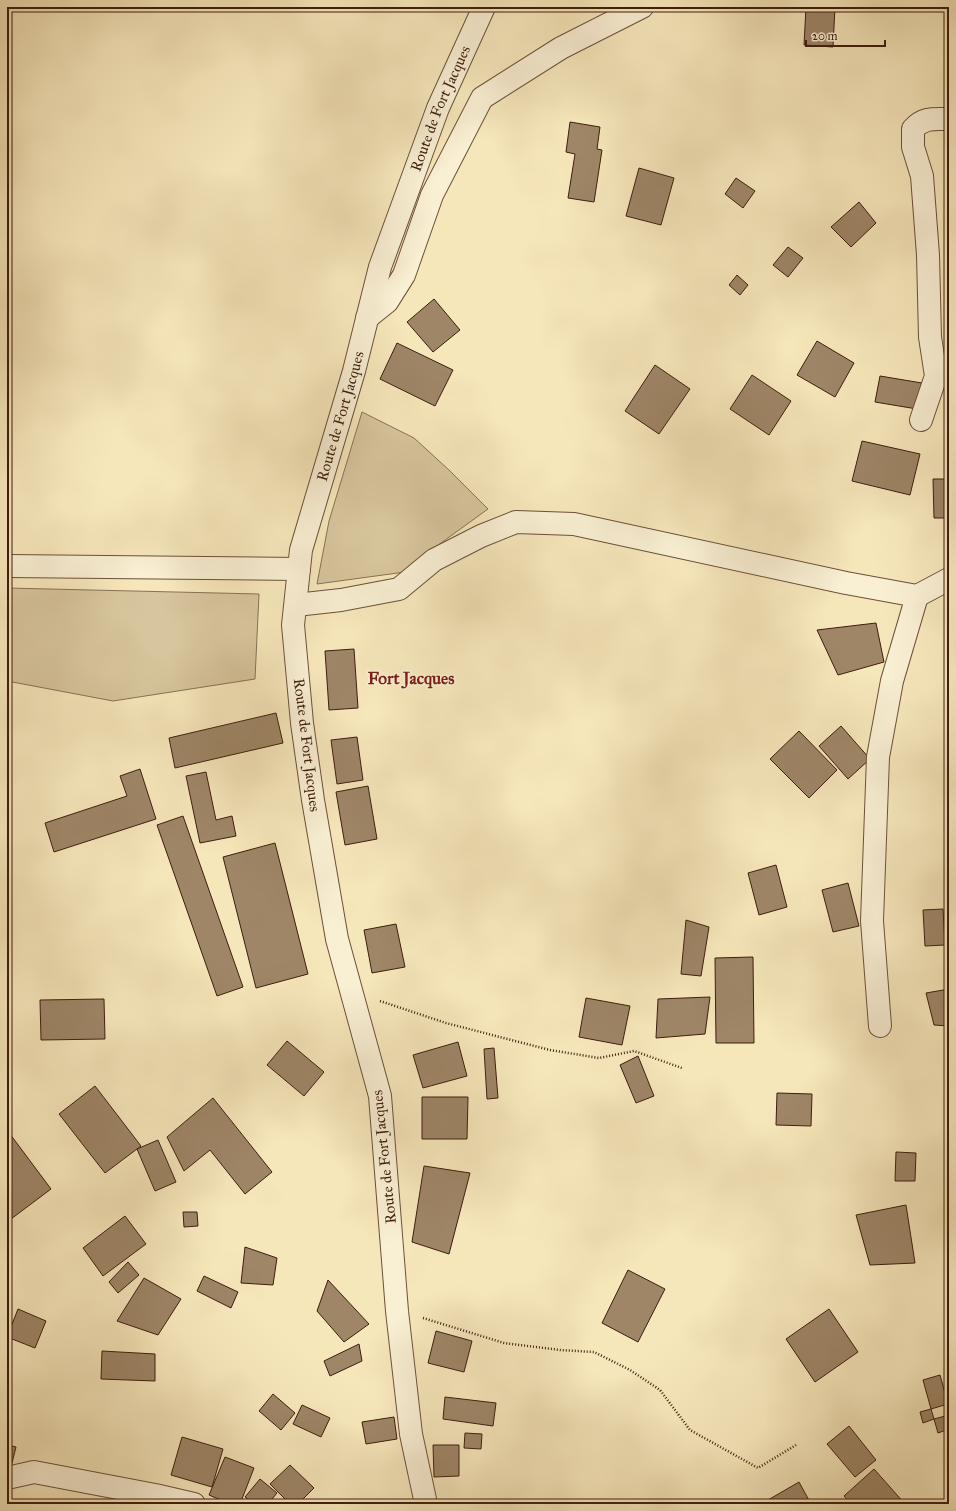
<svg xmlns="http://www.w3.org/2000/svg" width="956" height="1511" font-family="'IM FELL Great Primer',serif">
<rect width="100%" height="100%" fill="#f6e7bb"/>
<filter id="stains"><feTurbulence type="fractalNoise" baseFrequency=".005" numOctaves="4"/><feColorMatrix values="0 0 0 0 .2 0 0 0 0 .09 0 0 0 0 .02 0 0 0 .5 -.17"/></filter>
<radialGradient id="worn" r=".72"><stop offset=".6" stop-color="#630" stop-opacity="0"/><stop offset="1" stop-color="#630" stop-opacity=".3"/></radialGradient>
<path fill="#d7c59d" stroke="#8a7155" d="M362 412 414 438 449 470 488 509 441 543 405 572 317 584 329 521Z
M7 588 259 594 255 679 113 701 7 681Z"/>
<path fill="#9e8667" stroke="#3e1d0d" d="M806 7H835L833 47 804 45Z
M570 122 600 127 597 149 602 150 594 202 568 198 575 154 566 152Z
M639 168 674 178 661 225 626 216Z
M736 178 755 191 743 208 725 194Z
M947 195H949V224Z
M859 202 876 223 851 247 831 227Z
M788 247 803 258 788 277 773 265Z
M737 275 748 285 740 295 729 285Z
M434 299 460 330 433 352 407 322Z
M817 341 854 363 835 397 797 375Z
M397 343 453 370 435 406 380 379Z
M655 365 690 389 659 434 625 411Z
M752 375 791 401 769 435 730 409Z
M880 376 922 383 917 409 875 402Z
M862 441 920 454 910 495 852 481Z
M933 479H949V518H934Z
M876 623 884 662 838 675 817 630Z
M354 649 358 708 329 710 325 651Z
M276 713 283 743 175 768 169 738Z
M841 726 870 759 848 779 819 746Z
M799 731 837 770 809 798 770 759Z
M357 737 363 780 337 784 331 740Z
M140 769 156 819 54 852 45 823 127 796 120 776Z
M206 772 216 820 232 816 236 836 200 843 186 776Z
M368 786 377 839 345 845 336 792Z
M183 816 243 987 217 996 157 825Z
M275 843 308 974 256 988 223 857Z
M776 865 787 907 759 915 748 873Z
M848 883 859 926 833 932 822 890Z
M943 909 945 945 925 946 923 910Z
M686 920 709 927 701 976 681 974Z
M396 924 405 967 372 973 364 930Z
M753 957 754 1043H716L715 958Z
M949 989V1026L934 1025 926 993Z
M710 997 705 1034 656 1038 658 999Z
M586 998 630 1006 622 1045 579 1037Z
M104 999 105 1039 41 1040 40 1000Z
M287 1041 324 1072 304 1096 267 1065Z
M458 1042 467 1076 423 1088 413 1055Z
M494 1048 498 1098 487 1099 484 1049Z
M638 1056 654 1096 636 1103 620 1065Z
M95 1086 141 1146 105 1173 59 1114Z
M777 1093 812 1094 811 1126 776 1125Z
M422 1097H468L467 1139H422Z
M213 1098 272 1172 245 1194 210 1150 184 1171 167 1137Z
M7 1130 51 1189 7 1222Z
M158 1140 176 1182 155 1191 137 1149Z
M896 1152 916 1153 915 1181H895Z
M424 1166 470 1173 449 1254 412 1242Z
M906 1205 915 1263 870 1265 856 1215Z
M183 1212H197L198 1226 184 1227Z
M125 1216 146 1244 103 1276 83 1248Z
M245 1247 277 1258 273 1285 241 1283Z
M128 1262 139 1275 118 1293 109 1282Z
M628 1270 665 1289 638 1342 602 1323Z
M204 1276 238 1292 231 1308 197 1291Z
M144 1278 181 1299 158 1335 117 1321Z
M328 1280 369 1324 344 1342 317 1311Z
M18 1309 46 1321 35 1348 7 1337Z
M829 1309 858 1352 815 1382 786 1339Z
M436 1331 472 1341 464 1372 428 1363Z
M359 1344 362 1361 330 1376 324 1361Z
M102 1351 155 1354V1381L101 1379Z
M940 1375 948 1404 931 1409 923 1380Z
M273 1394 295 1413 281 1430 259 1411Z
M445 1397 496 1403 493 1426 443 1419Z
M302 1405 330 1418 321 1437 293 1424Z
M931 1409 934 1419 923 1423 920 1412Z
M949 1415V1429L938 1433 934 1419Z
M394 1417 397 1439 366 1444 362 1422Z
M849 1426 876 1460 855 1477 827 1444Z
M465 1433 482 1434 481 1449 464 1448Z
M182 1437 223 1449 212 1487 171 1475Z
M7 1445 16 1447 11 1467 7 1466Z
M433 1445H459V1476L434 1477Z
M225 1457 254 1468 240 1504H230L209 1495Z
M290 1465 314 1488 298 1504H290L270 1484Z
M874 1469 905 1504H851L844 1496Z
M260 1479 277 1493 268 1504H255L245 1497Z
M799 1482 811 1504H770L768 1500Z"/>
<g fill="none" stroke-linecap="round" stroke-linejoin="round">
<defs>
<g id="minor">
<path d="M367 318 387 302 404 275 432 195 482 98 561 48 642 7"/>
<path d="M921 420 936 376 930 337 928 255 922 176 913 147V129C924 117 934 119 949 119"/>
<path d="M7 566 299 569"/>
<path d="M296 605 341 600 399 589 434 560 481 536 516 522 574 524 846 583 917 596 949 579"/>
<path d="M880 1026 872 921 878 757 892 681 917 596"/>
<path d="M7 1478 34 1472 155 1495 194 1504"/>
<path id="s1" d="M426 1504 411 1434 397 1311 380 1096 337 939 313 800 302 723 293 625 301 550 354 371 380 267 438 108 484 7"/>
</g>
</defs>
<use href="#minor" stroke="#6c5038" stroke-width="24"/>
<path stroke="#3e1d0d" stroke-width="2.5" stroke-dasharray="1 2" stroke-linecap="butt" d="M380 1001 446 1023 550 1050 599 1058 634 1051 682 1068
M423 1318 504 1343 560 1350 594 1352 630 1370 660 1390 690 1430 758 1468 796 1445"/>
<use href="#minor" stroke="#f9efd3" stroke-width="22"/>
</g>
<g text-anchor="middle" stroke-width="3" stroke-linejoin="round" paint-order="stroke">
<g font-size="15" fill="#3e1d0d" stroke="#f9efd3">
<text dy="5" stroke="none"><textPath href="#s1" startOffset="1430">Route de Fort Jacques</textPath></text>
<text dy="5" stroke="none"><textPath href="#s1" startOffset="1106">Route de Fort Jacques</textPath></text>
<text transform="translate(307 745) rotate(83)" y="5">Route de Fort Jacques</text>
<text transform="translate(384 1157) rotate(-96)" y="5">Route de Fort Jacques</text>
</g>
<g font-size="17" font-weight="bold" fill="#7a1f14" stroke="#f9efd3">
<text x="411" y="684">Fort Jacques</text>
</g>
</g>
<rect width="956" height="1511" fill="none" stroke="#f6e7bb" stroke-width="24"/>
<rect x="8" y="8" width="940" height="1495" fill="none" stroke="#3e1d0d" stroke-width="2"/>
<rect x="12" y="12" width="932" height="1487" fill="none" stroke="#3e1d0d"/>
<path d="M806 40v6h79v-6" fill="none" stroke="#3e1d0d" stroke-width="2"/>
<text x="812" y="40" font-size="12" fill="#3e1d0d" stroke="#f9efd3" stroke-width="3" paint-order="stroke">20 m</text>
<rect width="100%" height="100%" filter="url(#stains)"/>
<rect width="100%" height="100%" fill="url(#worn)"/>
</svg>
